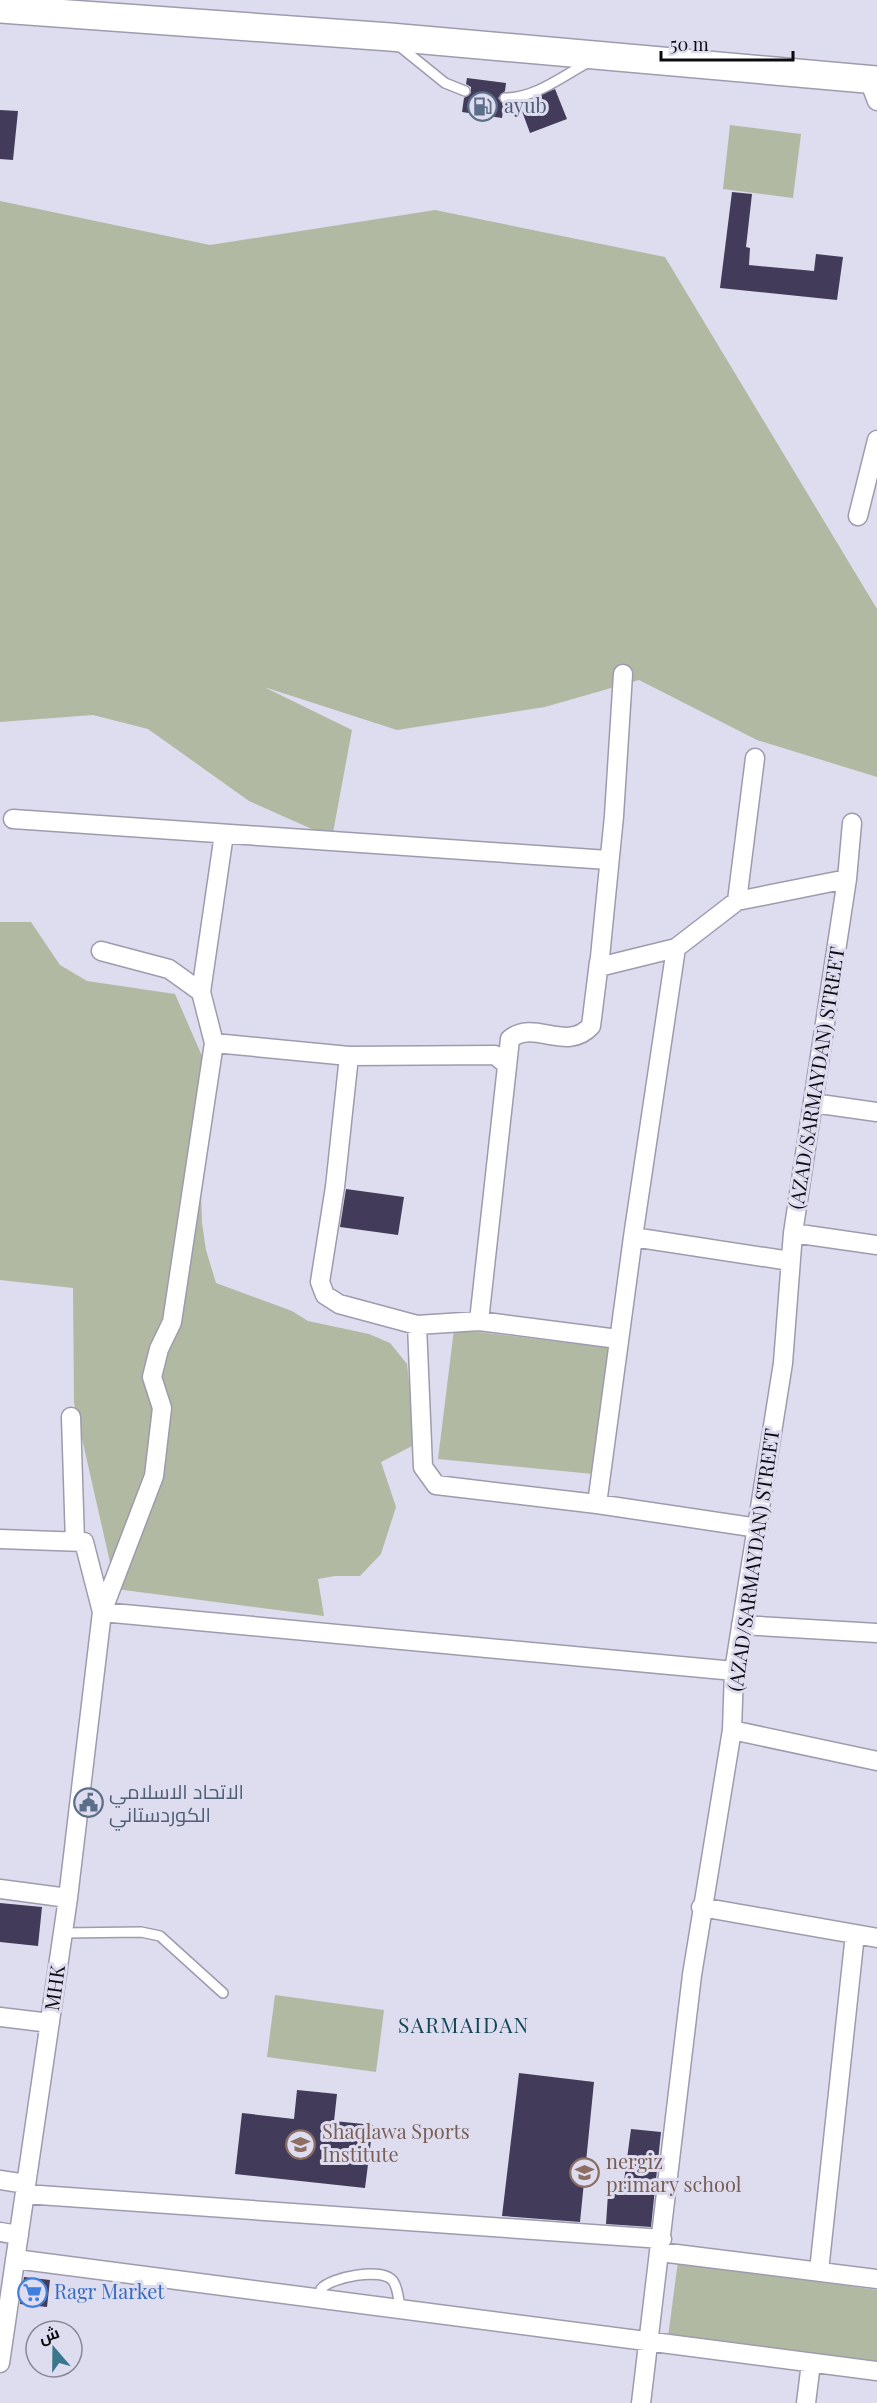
<svg xmlns="http://www.w3.org/2000/svg" width="877" height="2403" font-family="'Playfair Display',Cairo,serif">
<rect width="100%" height="100%" fill="#dedcef"/>
<path fill="#b2b9a2" d="M730 125 801 134 793 198 723 189Z
M0 201 210 245 435 210 665 257 877 609V777L757 740 639 680 545 707 397 730 264 687 352 730 332 838 249 801 148 729 93 715 0 722Z
M0 922H31L60 965 87 981 175 994 206 1065 199 1134 202 1223 206 1250 216 1283 292 1311 308 1321 369 1334 390 1343 407 1364 416 1444 381 1462 396 1507 381 1554 360 1576H335L318 1579 324 1616 116 1589 74 1403 73 1288 0 1280Z
M454 1329 610 1348 593 1474 438 1459Z
M275 1995 384 2010 376 2072 267 2057Z
M678 2261 877 2290V2363L668 2337Z"/>
<path fill="#433b5a" d="M467 78 506 83 505 91 498 98 504 104 502 118 462 112 464 98 471 93V87L466 84Z
M555 89 567 119 530 133 519 103Z
M0 110 18 111 13 160 0 159Z
M732 192 752 194 746 247 750 248 749 265 814 271 816 254 843 257 837 300 720 288Z
M346 1189 404 1197 398 1235 340 1227Z
M0 1903 42 1907 38 1946 0 1942Z
M519 2073 594 2082 580 2222 502 2216Z
M297 2090 337 2094 334 2121 373 2125 365 2188 235 2174 242 2113 294 2119Z
M631 2129 661 2132 651 2227 606 2224 609 2179 624 2181Z
M24 2277 50 2280 47 2307 20 2304Z"/>
<g fill="none" stroke-linecap="round" stroke-linejoin="round">
<defs>
<path id="lane" d="M398 45 445 83 465 91
M505 98C536 98 562 76 589 62
M63 1933 141 1932 160 1936 223 1993
M320 2299 321 2289C331 2277 382 2267 393 2281 398 2288 399 2301 400 2309"/>
<path id="street" d="M869 80 877 101
M858 516 877 440
M623 674 614 816 599 967 676 948 737 901
M755 758 737 901 847 879
M13 819 608 860
M101 951 169 969 201 992 214 1043 349 1056 495 1055 506 1064
M201 992 224 834
M349 1056 335 1187 320 1282 325 1295 339 1304 417 1325 479 1321 618 1339
M813 1103 877 1112
M793 1233 877 1245
M633 1237 790 1261
M479 1321 510 1039C535 1019 566 1053 591 1026L599 962
M417 1325 423 1467 436 1485 597 1504 758 1528
M71 1417 75 1542
M597 1504 633 1237 676 948
M0 1539 84 1542 102 1612
M102 1612 734 1671
M741 1625 877 1633
M732 1730 877 1761
M0 1889 68 1898
M701 1907 877 1938
M0 2017 50 2023
M0 2180 26 2184
M25 2194 662 2239
M0 2232 19 2235
M660 2252 877 2279
M15 2259 877 2371
M819 2271 855 1934
M0 2363 68 1898 102 1612 154 1476 162 1408 152 1377 159 1349 172 1322 214 1043
M641 2403 692 1975 732 1730 734 1671 783 1363 793 1233 847 879 852 823
M806 2403 811 2363"/>
<path id="secondary" d="M0 9 390 37 877 80"/>
</defs>
<use href="#lane" stroke="#9d9bad" stroke-width="12"/>
<use href="#street" stroke="#9d9bad" stroke-width="21"/>
<use href="#secondary" stroke="#9d9bad" stroke-width="30"/>
<use href="#lane" stroke="#fff" stroke-width="9"/>
<use href="#street" stroke="#fff" stroke-width="18"/>
<use href="#secondary" stroke="#fff" stroke-width="27"/>
</g>
<defs>
<symbol id="fuel-ring" viewBox="-11 -11 22 22"><circle r="9.5" fill="#dedcef" stroke="#5c6f8a" stroke-width="1.5"/><path d="M-5.5-6h7V0h2V4h1.3V-2.5L3-4.5l.8-.8L6-3V5H2.5V1h-1V6h-7ZM-4.2-4.7v3.2H.2V-4.7Z" fill="#5c6f8a"/></symbol>
<symbol id="civic-ring" viewBox="-11 -11 22 22"><circle r="9.5" fill="#dedcef" stroke="#5c6f8a" stroke-width="1.5"/><path d="M-.6-6.5H3V-4.5H.6V-3L4-1V1h2V6H-6V1h2V-1L-.6-3ZM-1.2 2.5V6h2.4V2.5Z" fill="#5c6f8a"/></symbol>
<symbol id="university-ring" viewBox="-11 -11 22 22"><circle r="9.5" fill="#dedcef" stroke="#8d6e63" stroke-width="1.5"/><path d="M0-5L7-2L0 1L-7-2ZM-4 1L0 2.5L4 1V4Q0 6-4 4Z" fill="#8d6e63"/></symbol>
<symbol id="supermarket-ring" viewBox="-11 -11 22 22"><circle r="9.5" fill="#dedcef" stroke="#3f7fe0" stroke-width="1.5"/><path d="M-6-5.5h2.5l.6 2H6L4.5 2H-2.5L-4.4-4H-6ZM-1.5 3.2a1.3 1.3 0 1 0 .1 0ZM3 3.2a1.3 1.3 0 1 0 .1 0Z" fill="#3f7fe0"/></symbol>
</defs>
<g fill-rule="evenodd">
<use href="#fuel-ring" x="466" y="90" width="33" height="33"/>
<use href="#civic-ring" x="72" y="1786" width="33" height="33"/>
<use href="#university-ring" x="284" y="2128" width="33" height="33"/>
<use href="#university-ring" x="568" y="2156" width="33" height="33"/>
<use href="#supermarket-ring" x="16" y="2276" width="33" height="33"/>
</g>
<g text-anchor="middle" stroke-width="6" stroke-linejoin="round" paint-order="stroke">
<g font-size="20" fill="#4e5e75" stroke="#dedcef" text-anchor="start">
<text x="504" y="113">ayub</text>
<text x="109" y="1799">الاتحاد الاسلامي<tspan x="109" dy="23">الكوردستاني</tspan></text>
</g>
<g font-size="20" fill="#0c0b11" stroke="#dedcef">
<text transform="translate(817 1078) rotate(-81)" y="7">(AZAD/SARMAYDAN) STREET</text>
<text transform="translate(754 1560) rotate(-82)" y="7">(AZAD/SARMAYDAN) STREET</text>
<text transform="translate(55 1988) rotate(-82)" y="7">MHK</text>
</g>
<g font-size="20" fill="#785e54" stroke="#dedcef" text-anchor="start">
<text x="322" y="2139">Shaqlawa Sports<tspan x="322" dy="23">Institute</tspan></text>
<text x="606" y="2169">nergiz<tspan x="606" dy="23">primary school</tspan></text>
</g>
<g font-size="20" fill="#366cbe" stroke="#dedcef" text-anchor="start">
<text x="54" y="2299">Ragr Market</text>
</g>
<g font-size="21" letter-spacing="1.5" fill="#104655" stroke="#dedcef">
<text x="464" y="2033">SARMAIDAN</text>
</g>
</g>
<g transform="translate(54 2349) rotate(340)"><circle r="28" fill="#dedcef" stroke="#8a8896" stroke-width="1.5"/>
<path d="M0-4.5L10 22L0 15L-10 22Z" fill="#39788c"/>
<text y="-9" font-size="16" font-weight="bold" text-anchor="middle" fill="#0c0b11">ش</text>
</g>
<path d="M661 51v9h132v-9" fill="none" stroke="#0c0b11" stroke-width="3"/>
<text x="670" y="51" font-size="18" fill="#0c0b11" stroke="#dedcef" stroke-width="4.5" paint-order="stroke">50 m</text>
</svg>
